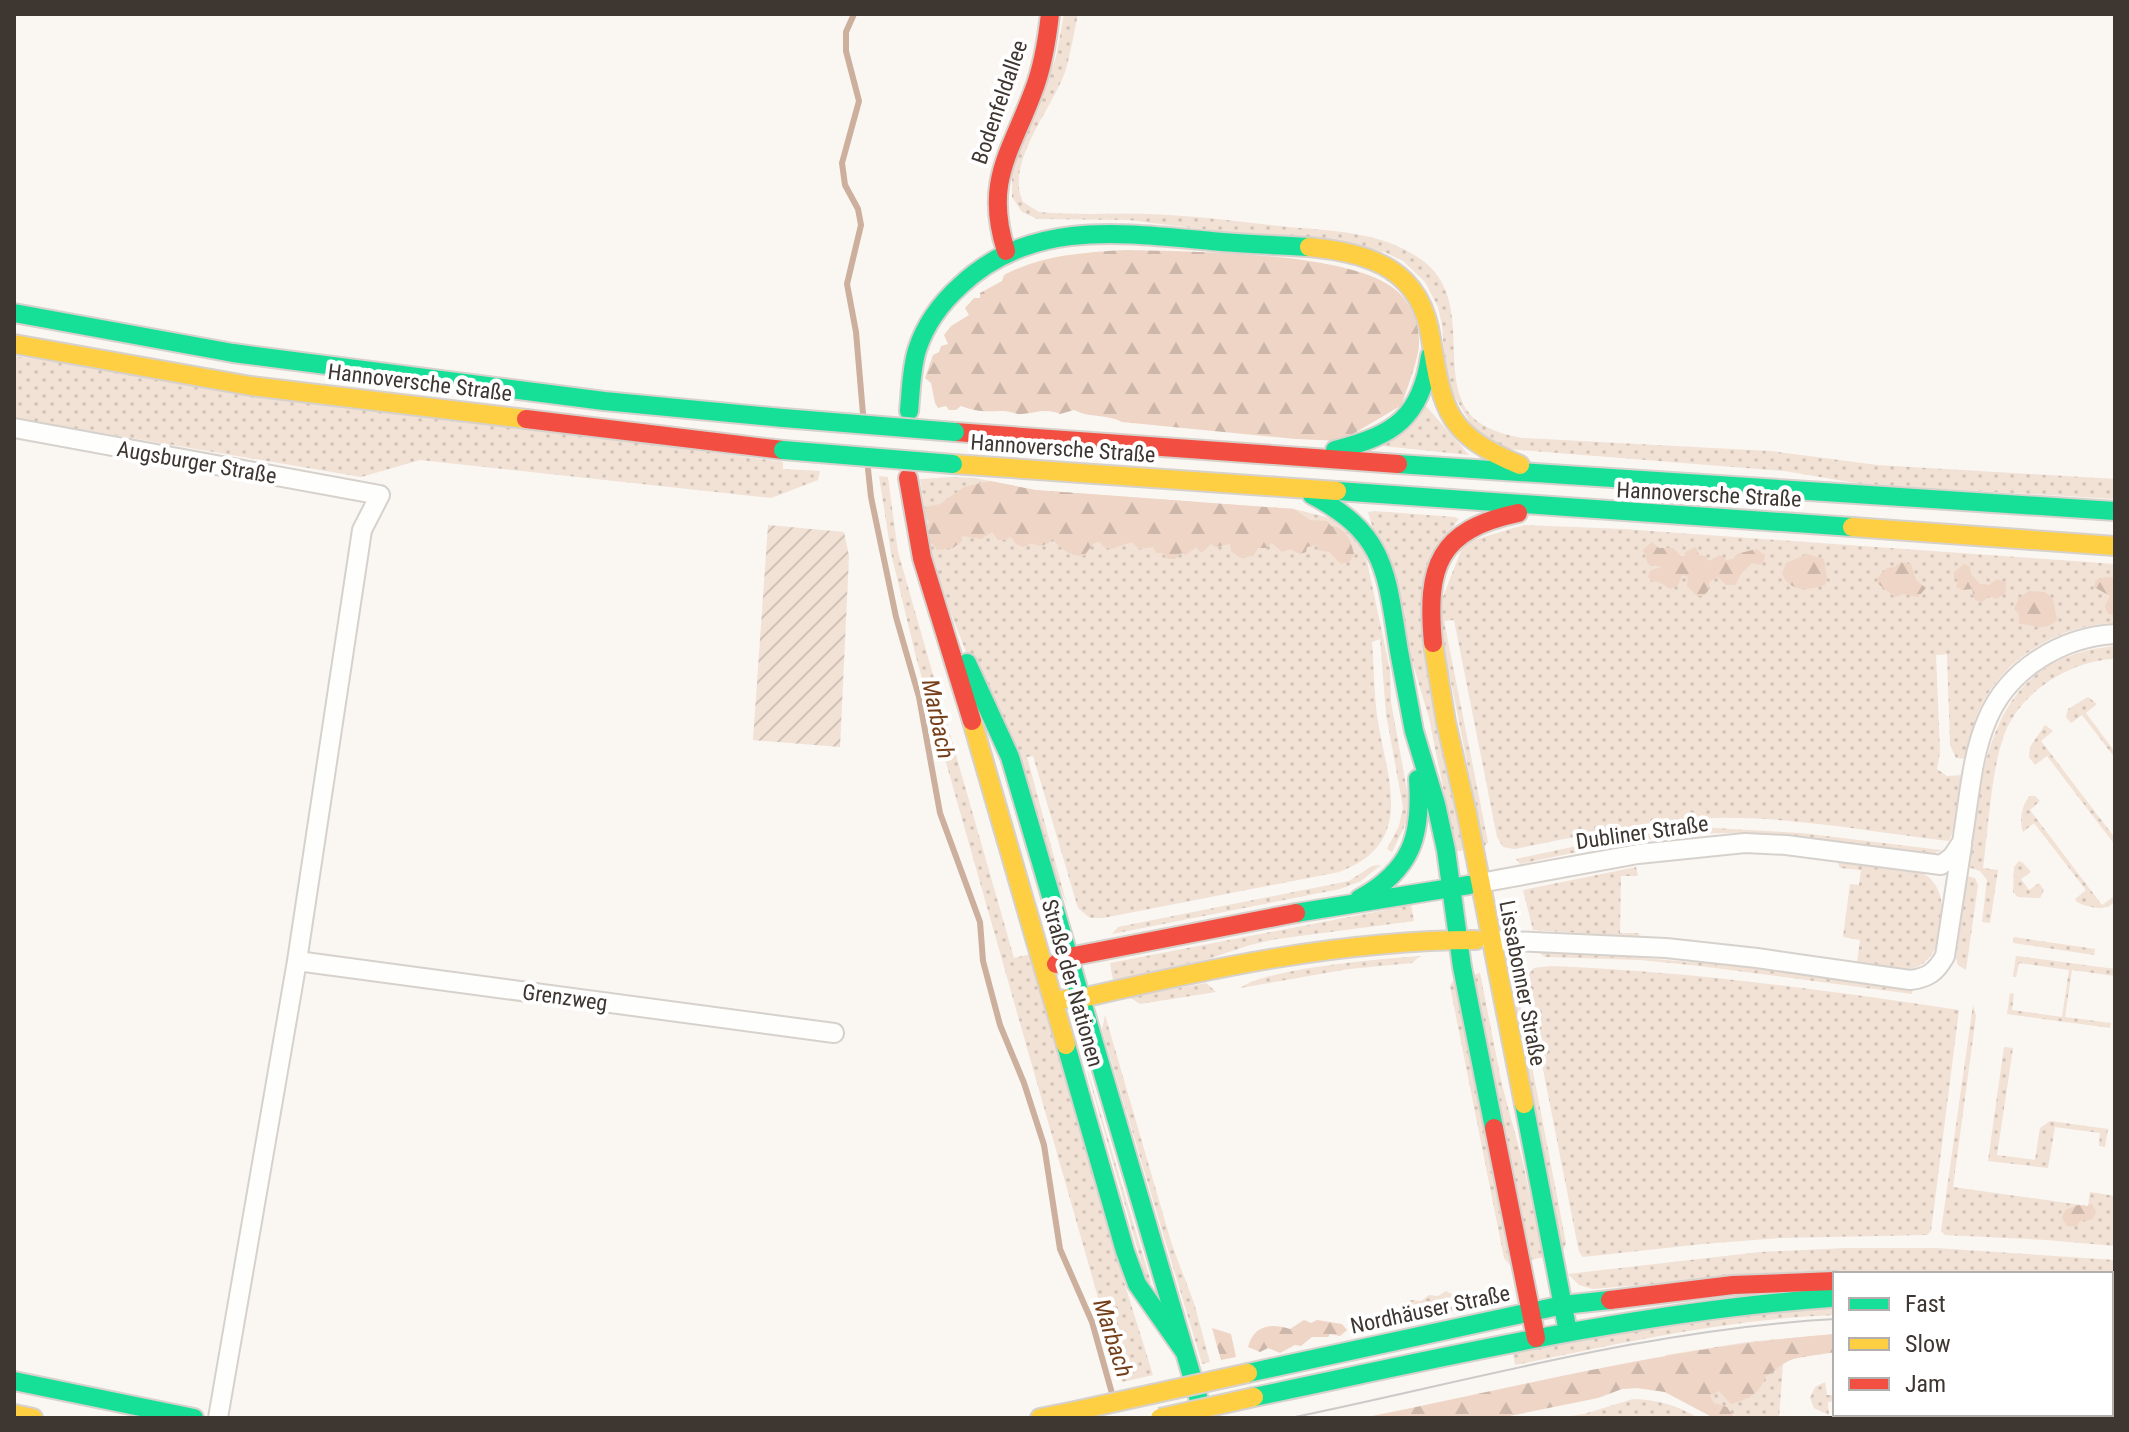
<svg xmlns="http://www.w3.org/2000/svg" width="2129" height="1432" font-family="'Roboto Condensed',sans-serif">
<defs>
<pattern id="grass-dots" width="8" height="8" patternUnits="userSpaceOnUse" patternTransform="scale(2)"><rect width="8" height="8" fill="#f2e1d5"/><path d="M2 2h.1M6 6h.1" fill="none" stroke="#d1c2b7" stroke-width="1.8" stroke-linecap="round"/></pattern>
<pattern id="forest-firs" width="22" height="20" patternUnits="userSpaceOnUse" patternTransform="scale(2)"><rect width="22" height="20" fill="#eed5c5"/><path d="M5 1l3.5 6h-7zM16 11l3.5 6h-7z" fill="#cdb7aa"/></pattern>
<pattern id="garden-furrows" width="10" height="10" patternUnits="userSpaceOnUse" patternTransform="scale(2)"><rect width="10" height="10" fill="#f2e1d5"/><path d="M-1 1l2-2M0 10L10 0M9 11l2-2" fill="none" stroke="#d1c2b7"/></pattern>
</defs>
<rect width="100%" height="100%" fill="#faf6f2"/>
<path fill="url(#grass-dots)" d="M1064 14H1078C1074 32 1071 51 1066 69 1054 107 1004 162 1023 202L1039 212C1081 216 1125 212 1167 215 1208 217 1248 223 1288 227 1335 231 1383 232 1422 260 1478 301 1432 384 1477 421 1490 431 1507 435 1522 438L1770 451 1877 465 2115 479V499L1862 484 1784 471 1507 449 1477 434 1446 382 1442 325 1438 307 1425 282 1403 261 1384 252 1129 220 1037 219 1022 212 1012 197V172L1056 57Z
M14 356 783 462V469L820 471 818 480 771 498 420 460 361 477 14 418Z
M1425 405 1469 455 1383 446Z
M879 476 888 477 898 552 1014 958 1031 954 1120 1269 1153 1375 1122 1382 916 657 891 553Z
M952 477 975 478 1035 490 1294 509 1330 518 1364 547 1390 670 1391 702 1408 796 1407 821 1392 852 1387 849 1399 826 1403 807 1386 714 1380 639 1372 642C1374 666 1374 692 1377 716 1386 777 1418 843 1339 872L1103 918H1090L1078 908 1033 756 1027 757 1067 905 951 614 932 555 920 479Z
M1374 511 1455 517 1459 519 1438 547 1465 850 1456 851 1429 718 1368 512Z
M1524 525 1623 529 2115 564V623C2059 625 2002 658 1979 710 1972 726 1970 742 1967 759L1956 758 1950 745 1947 654 1936 655 1940 752 1937 769 1947 776 1964 775 1958 819 1949 841C1871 832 1791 816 1712 818 1646 819 1579 837 1514 849L1503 847 1497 837 1454 620 1444 621 1488 842 1484 847 1437 612 1464 543Z
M2115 646V659C2069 660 2015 695 2002 741 1991 776 1988 830 1983 868L1998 870 1990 923 1982 922 1987 880 1980 871 1968 867C1983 766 1988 658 2115 646Z
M2088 697 2097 704 2086 713 2115 752V758L2082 715 2071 723 2066 717 2068 709Z
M2045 725 2053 731 2041 741 2115 838V845L2047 756 2035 765 2029 757 2030 747Z
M2030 796H2035L2040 801 2030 810 2102 905 2113 897V903C2105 912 2087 907 2077 902L2075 899 2086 890 2034 823 2023 832C2019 822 2022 803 2030 796Z
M1697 827 1801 833 1941 850 1933 854C1872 850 1812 835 1750 833 1671 831 1597 848 1520 864L1516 859 1605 840Z
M1837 861C1857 863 1908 866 1924 874 1953 890 1946 953 1919 966 1903 974 1874 965 1857 963L1860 940 1843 937 1850 884 1859 885 1861 870 1840 868Z
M2019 861 2023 863 2031 872 2021 879 2029 890 2039 883 2044 890 2040 898 2018 897 2013 892 2014 867Z
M1381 865 1361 881 1340 889 1112 934 1118 927 1349 881 1372 866Z
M1636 867 1638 876H1621L1620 933H1639V937L1533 930 1523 890Z
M1967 876 1975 878 1978 885 1966 970 1958 965 1956 958Z
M1411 905 1414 921 1277 939 1250 945 1208 959 1113 980 1110 963Z
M2014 937 2095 949 2094 955 2013 943Z
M1557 951 1740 966 1913 989 1912 994 1700 966 1640 960 1545 957 1538 952Z
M1420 956 1412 963 1349 969 1240 988C1268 968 1381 959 1420 956Z
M2016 956 2115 969V976L2072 970 2065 1017 2111 1023 2110 1028 2007 1014 2010 993 2014 994 2012 1010 2062 1017 2069 970 2019 963 2016 977H2013Z
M1550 966C1687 971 1823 990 1959 1010L1931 1231 1927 1235 1781 1238 1703 1244 1583 1257 1579 1252 1526 983 1527 976 1534 968Z
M1480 973 1502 1085 1522 1159 1544 1257 1530 1260 1473 975Z
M1454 979 1510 1265 1504 1258 1450 986Z
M1206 983 1216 992 1140 1004 1129 997Z
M1510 987 1519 999 1566 1243 1562 1253Z
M1973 1005 1976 1016 1953 1187 2088 1206 2090 1192 2115 1196V1246L2047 1240 1945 1235 1941 1231Z
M1105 1015 1172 1245 1194 1303 1210 1362 1202 1364 1200 1357 1102 1030Z
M1075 1028 1151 1282 1148 1286Z
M2004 1047 2013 1048 1997 1155 2035 1160 2040 1128 2050 1121 2108 1129 2105 1147 2099 1146 2100 1133 2055 1127 2048 1168 1988 1161Z
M1846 1248H1935L2115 1260V1286H2111V1274L1805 1271 1593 1289 1579 1285 1568 1274 1760 1252Z
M1446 1291 1457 1297 1464 1295 1470 1298 1469 1304C1456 1312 1433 1319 1419 1312L1406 1315 1401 1311 1403 1303 1412 1300 1421 1301 1429 1295 1438 1296Z
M1835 1305V1315C1726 1319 1621 1343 1515 1365L1513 1354 1591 1337Z
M1835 1334V1352L1792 1359 1783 1364 1779 1418H1714L1665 1392 1638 1388 1666 1355 1747 1342Z
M1825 1382 1827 1395H1835V1401L1828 1402 1829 1415 1814 1408 1810 1398 1815 1387Z
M1633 1399C1658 1400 1677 1405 1698 1418H1557L1584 1414Z"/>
<path fill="url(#forest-firs)" d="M1128 250C1190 252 1352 251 1397 291 1410 302 1419 323 1419 340 1420 357 1407 387 1402 405L1341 441 1296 439 1122 422C1108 414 1089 418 1074 410L1060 414C1047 408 1035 413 1022 414 1016 415 1011 411 1004 411 985 411 980 413 961 406L956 410H949L946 406 938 408 935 403 931 383 925 378 933 355 939 352 941 346 948 344 944 335 951 326 969 315 965 308 974 298H980V293L1002 281 1004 275C1042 255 1085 252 1128 250Z
M990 481 1035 490 1294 509 1310 520 1327 521 1331 526C1346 527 1351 541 1354 554L1350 561 1341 564 1329 552 1318 550 1317 545 1307 547 1306 552 1300 554 1290 549 1282 552 1272 543 1266 548H1258L1253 556 1240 558 1231 551 1230 544 1215 547 1211 544 1201 553 1196 547 1186 555 1181 553 1175 559H1168L1162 553H1156L1153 547 1139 549 1132 542 1111 549 1104 547 1099 541 1093 544 1084 556C1071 556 1061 550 1053 539 1046 545 1041 548 1032 543L1023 547 1016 544 1011 537 1005 540H998L992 532 981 539 962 536V541L953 548 937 550 933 544 929 543 926 528 929 522 924 513 926 507 940 504 964 487Z
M1652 542 1659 548H1673L1681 556H1685V552L1696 547 1699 555 1705 556 1709 561 1720 555 1726 560 1733 559 1737 554 1756 549 1765 555 1764 561 1760 565 1752 563 1741 574 1735 585H1726L1718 577 1710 581 1708 591 1703 596H1697L1687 586 1688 577 1682 575 1678 585 1670 589 1659 582 1651 581 1648 576 1651 570 1662 567 1648 564 1643 550Z
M1807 554 1824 559 1827 578 1825 585C1807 591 1790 592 1782 574L1786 563Z
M1901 562 1911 564 1916 580 1926 588 1918 597 1904 594 1895 597 1877 583 1878 577 1887 568 1894 567Z
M1964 564 1970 567 1971 574 1980 584 1989 585 1997 579 2006 583 2005 594 1996 599 1989 596 1982 602 1975 600 1972 589 1962 590 1956 587 1958 580 1954 577V572Z
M2106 577 2115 578V615L2108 614 2105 606 2110 596 2094 587 2096 580Z
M2029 591 2045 592 2053 599 2057 620C2043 633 2035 624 2019 624V614L2014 609 2019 598Z
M2089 1204H2092L2096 1212C2092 1224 2088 1218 2079 1222L2077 1226H2067L2062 1218 2065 1210 2078 1205 2088 1206Z
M1304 1320 1311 1323 1317 1320 1342 1324 1347 1330 1340 1336 1330 1334 1328 1337H1312L1301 1346 1295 1345 1280 1353 1268 1348 1260 1352 1248 1347C1254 1325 1271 1323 1290 1329Z
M1212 1328 1231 1334 1236 1357 1221 1360Z
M1835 1334V1352C1820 1355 1801 1355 1788 1361 1780 1365 1775 1372 1766 1376 1759 1394 1750 1398 1731 1404L1719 1391 1710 1396 1714 1403 1727 1407 1734 1418H1714L1665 1392 1638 1388 1622 1389 1598 1398 1500 1418H1362C1519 1387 1674 1346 1835 1334Z"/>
<path fill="url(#garden-furrows)" d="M768 525 844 532 849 556 840 747 753 740Z"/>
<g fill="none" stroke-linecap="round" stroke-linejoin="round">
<path stroke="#ccaf9d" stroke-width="6" d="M854 14 846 32V51L859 101 842 163 845 185 858 209 861 225 847 284 856 332 863 414
M868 469 871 497 896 617 919 697 940 813 980 922 983 961 1000 1025 1024 1083 1044 1145 1060 1249 1092 1322 1113 1397"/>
<defs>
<path id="street" d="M14 428 380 495 362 530 297 961 218 1418
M1480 883 1638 854 1745 843 1786 845 1941 865 1952 857 1962 842C1969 802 1971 757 1987 720 2008 669 2062 637 2115 634
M1490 940 1666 948 1757 958 1910 980C1928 978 1936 972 1945 956L1962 845
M297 961 834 1033"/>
<path id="fast" d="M14 313 233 353 604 401 783 418
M909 411C911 391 911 370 917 350 925 325 942 302 961 285 1031 219 1123 233 1211 241 1244 244 1277 245 1309 247
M1335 450C1393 436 1421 418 1430 356
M1398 464 2115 511
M1337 491 1852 527
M1312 495C1388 535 1386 574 1399 651
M1399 651 1414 731 1436 804 1446 850 1462 967 1494 1128
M967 663 1010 757 1201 1407
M1359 899C1412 870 1422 836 1418 779
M1296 913 1469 885
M1066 1045 1125 1251 1137 1284 1184 1351
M1524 1104 1568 1332
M1248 1373 1563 1305 1610 1300
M14 1381 194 1418
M1254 1397C1445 1357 1634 1312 1830 1298"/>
<path id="slow" d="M1309 247C1373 253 1421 270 1431 339
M1431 339C1443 413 1448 435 1520 465
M14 344 251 386 526 419
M953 464 1337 491
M1852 527 2115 546
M1433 643 1446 722 1467 814 1524 1104
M972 721 1066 1045
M1065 999 1082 998C1212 968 1342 940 1476 940
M2111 1306H2115
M14 1414 33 1418
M1040 1418 1075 1411"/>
<path id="jam" d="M1006 251C984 182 1010 154 1033 92 1043 67 1047 41 1050 14
M526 419 783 450
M955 432 1398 464
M908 478 922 558 972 721
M1433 643C1426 566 1438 530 1518 513
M1056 964 1069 957 1296 913
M1494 1128 1536 1338
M1610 1300 1733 1285 1835 1281"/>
</defs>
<use href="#street" stroke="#d7d1cc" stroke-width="22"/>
<use href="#fast" stroke="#d7d1cc" stroke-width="22"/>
<use href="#slow" stroke="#d7d1cc" stroke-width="22"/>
<use href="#jam" stroke="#d7d1cc" stroke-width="22"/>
<use href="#street" stroke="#fefefd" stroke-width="18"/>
<use href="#fast" stroke="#16e098" stroke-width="18"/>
<use href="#slow" stroke="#ffcf43" stroke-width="18"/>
<use href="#jam" stroke="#f24e42" stroke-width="18"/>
<path stroke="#cbcac9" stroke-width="2" d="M2111 1326 2115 1327
M1290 1418C1470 1381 1651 1329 1835 1319"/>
<defs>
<path id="fast-bridge" d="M783 418 955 432
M783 450 953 464"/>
<path id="slow-bridge" d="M1075 1411 1248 1373
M1160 1418 1254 1397"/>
</defs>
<use href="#fast-bridge" stroke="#d7d1cc" stroke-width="22" stroke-linecap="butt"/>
<use href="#slow-bridge" stroke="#d7d1cc" stroke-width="22" stroke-linecap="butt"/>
<use href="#fast-bridge" stroke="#16e098" stroke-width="18"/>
<use href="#slow-bridge" stroke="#ffcf43" stroke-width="18"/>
</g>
<g text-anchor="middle" stroke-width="8" stroke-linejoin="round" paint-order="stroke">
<g font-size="22" fill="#3e3630" stroke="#fff">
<text transform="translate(999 102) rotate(-71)" y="8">Bodenfeldallee</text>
<text transform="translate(420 382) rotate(7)" y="8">Hannoversche Straße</text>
<text transform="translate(1063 448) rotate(4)" y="8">Hannoversche Straße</text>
<text transform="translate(197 462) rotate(10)" y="8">Augsburger Straße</text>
<text transform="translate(1709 494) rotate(3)" y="8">Hannoversche Straße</text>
<text transform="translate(1642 832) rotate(-8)" y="8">Dubliner Straße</text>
<text transform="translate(1073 983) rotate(74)" y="8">Straße der Nationen</text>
<text transform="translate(1523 983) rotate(79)" y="8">Lissabonner Straße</text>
<text transform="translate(565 997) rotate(8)" y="8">Grenzweg</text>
<text transform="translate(1430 1309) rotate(-12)" y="8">Nordhäuser Straße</text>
</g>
<g font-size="24" font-style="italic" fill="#753f19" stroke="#fff">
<text transform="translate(938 719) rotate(78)" y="8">Marbach</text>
<text transform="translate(1113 1338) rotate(72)" y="8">Marbach</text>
</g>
</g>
<rect width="2129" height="1432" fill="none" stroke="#3e3630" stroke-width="32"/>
<rect x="1833" y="1272" width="280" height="144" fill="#ffffff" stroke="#b2afac" stroke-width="2"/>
<rect x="1849" y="1298" width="40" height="12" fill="#16e098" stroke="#b2afac" stroke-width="2"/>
<text x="1905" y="1312" font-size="24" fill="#3e3630">Fast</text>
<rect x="1849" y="1338" width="40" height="12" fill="#ffcf43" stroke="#b2afac" stroke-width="2"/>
<text x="1905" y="1352" font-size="24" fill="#3e3630">Slow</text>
<rect x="1849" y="1378" width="40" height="12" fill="#f24e42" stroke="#b2afac" stroke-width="2"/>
<text x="1905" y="1392" font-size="24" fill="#3e3630">Jam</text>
</svg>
